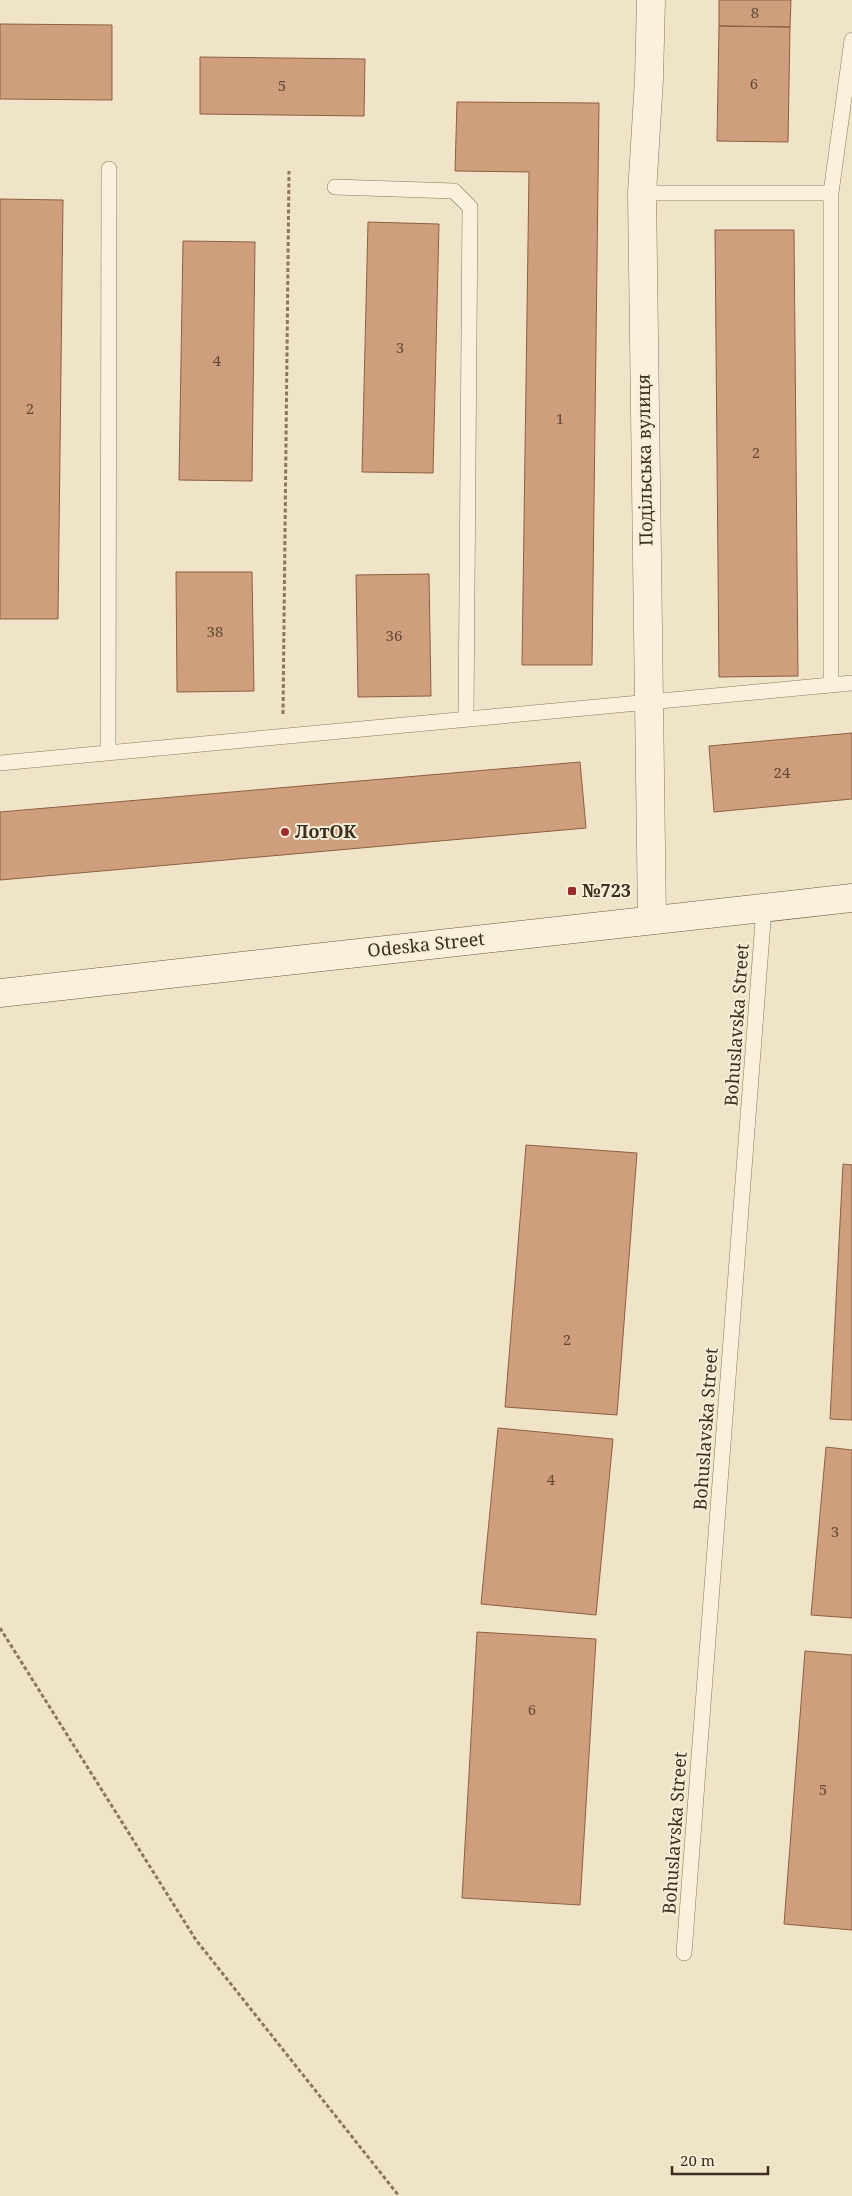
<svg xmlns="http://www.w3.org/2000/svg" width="852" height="2196" font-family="'Noto Serif',serif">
<rect width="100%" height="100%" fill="#f0e4c8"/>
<path fill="#cf9f7d" stroke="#8d5f41" d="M719 0H791L790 27 719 26Z
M0 24 112 25V100L0 99Z
M719 26 790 27 788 142 717 141Z
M200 57 365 59 364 116 200 114Z
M457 102 599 103 592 665H522L529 172 455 171Z
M0 199 63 200 58 619H0Z
M368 222 439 224 433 473 362 472Z
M715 230H794L798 676 719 677Z
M183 241 255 242 252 481 179 480Z
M176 572H252L254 691 177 692Z
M429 574 431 696 358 697 356 575Z
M852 733V799L714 812 709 746Z
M580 762 586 828 0 880V812Z
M526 1145 637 1153 617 1415 505 1407Z
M843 1164 852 1165V1420L830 1419Z
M498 1428 613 1439 596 1615 481 1604Z
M826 1447 852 1450V1618L811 1615Z
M477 1632 596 1639 580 1905 462 1898Z
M805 1651 852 1655V1930L784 1924Z"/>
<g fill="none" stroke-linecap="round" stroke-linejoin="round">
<defs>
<path id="lane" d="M335 187 454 191 470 207 466 718
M642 193H831
M831 685V193L852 40
M108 753 109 169
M0 763 852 683
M684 1953 764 908"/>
<path id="street" d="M651 0 649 79 642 193 652 920"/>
<path id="secondary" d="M0 993 852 898"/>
</defs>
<use href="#lane" stroke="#8d765c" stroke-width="16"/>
<use href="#street" stroke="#8d765c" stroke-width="29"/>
<use href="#secondary" stroke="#6f573f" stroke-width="29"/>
<path stroke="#8d765c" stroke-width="3" stroke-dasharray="4 2.5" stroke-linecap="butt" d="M283 714 289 171
M0 1628 196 1940 399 2196"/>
<use href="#lane" stroke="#faf1dc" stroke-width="15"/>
<use href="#street" stroke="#faf1dc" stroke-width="28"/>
<use href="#secondary" stroke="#faf1dc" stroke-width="28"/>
</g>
<g fill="#9e2a2b" stroke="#f7eed8" stroke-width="2">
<circle cx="285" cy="832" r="5"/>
<rect x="567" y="886" width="10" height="10" rx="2.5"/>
</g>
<g text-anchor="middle" stroke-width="4" stroke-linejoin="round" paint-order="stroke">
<g font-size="15" fill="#624a37">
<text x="755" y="18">8</text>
<text x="754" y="89">6</text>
<text x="282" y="91">5</text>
<text x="400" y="353">3</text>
<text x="217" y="366">4</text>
<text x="30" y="414">2</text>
<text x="560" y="424">1</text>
<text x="756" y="458">2</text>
<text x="215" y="637">38</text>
<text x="394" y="641">36</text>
<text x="782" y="778">24</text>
<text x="567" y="1345">2</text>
<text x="551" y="1485">4</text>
<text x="835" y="1537">3</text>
<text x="532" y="1715">6</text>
<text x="823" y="1795">5</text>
</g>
<g font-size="18" fill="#3d2e20" stroke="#f7eed8">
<text transform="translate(645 460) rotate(-91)" y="6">Подільська вулиця</text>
<text transform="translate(426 945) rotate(-6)" y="6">Odeska Street</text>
<text transform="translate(737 1025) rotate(-86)" y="6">Bohuslavska Street</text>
<text transform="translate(706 1429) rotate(-86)" y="6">Bohuslavska Street</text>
<text transform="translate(675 1833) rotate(-86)" y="6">Bohuslavska Street</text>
</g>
<g font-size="18" font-weight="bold" fill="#3d2e20" stroke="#f7eed8" text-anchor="start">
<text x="295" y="838">ЛотОК</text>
<text x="582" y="897">№723</text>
</g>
</g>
<path d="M672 2166v8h96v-8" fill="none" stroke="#3d2e20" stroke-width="2.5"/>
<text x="680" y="2166" font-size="15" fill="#3d2e20" stroke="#f7eed8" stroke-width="4" paint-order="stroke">20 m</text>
</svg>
